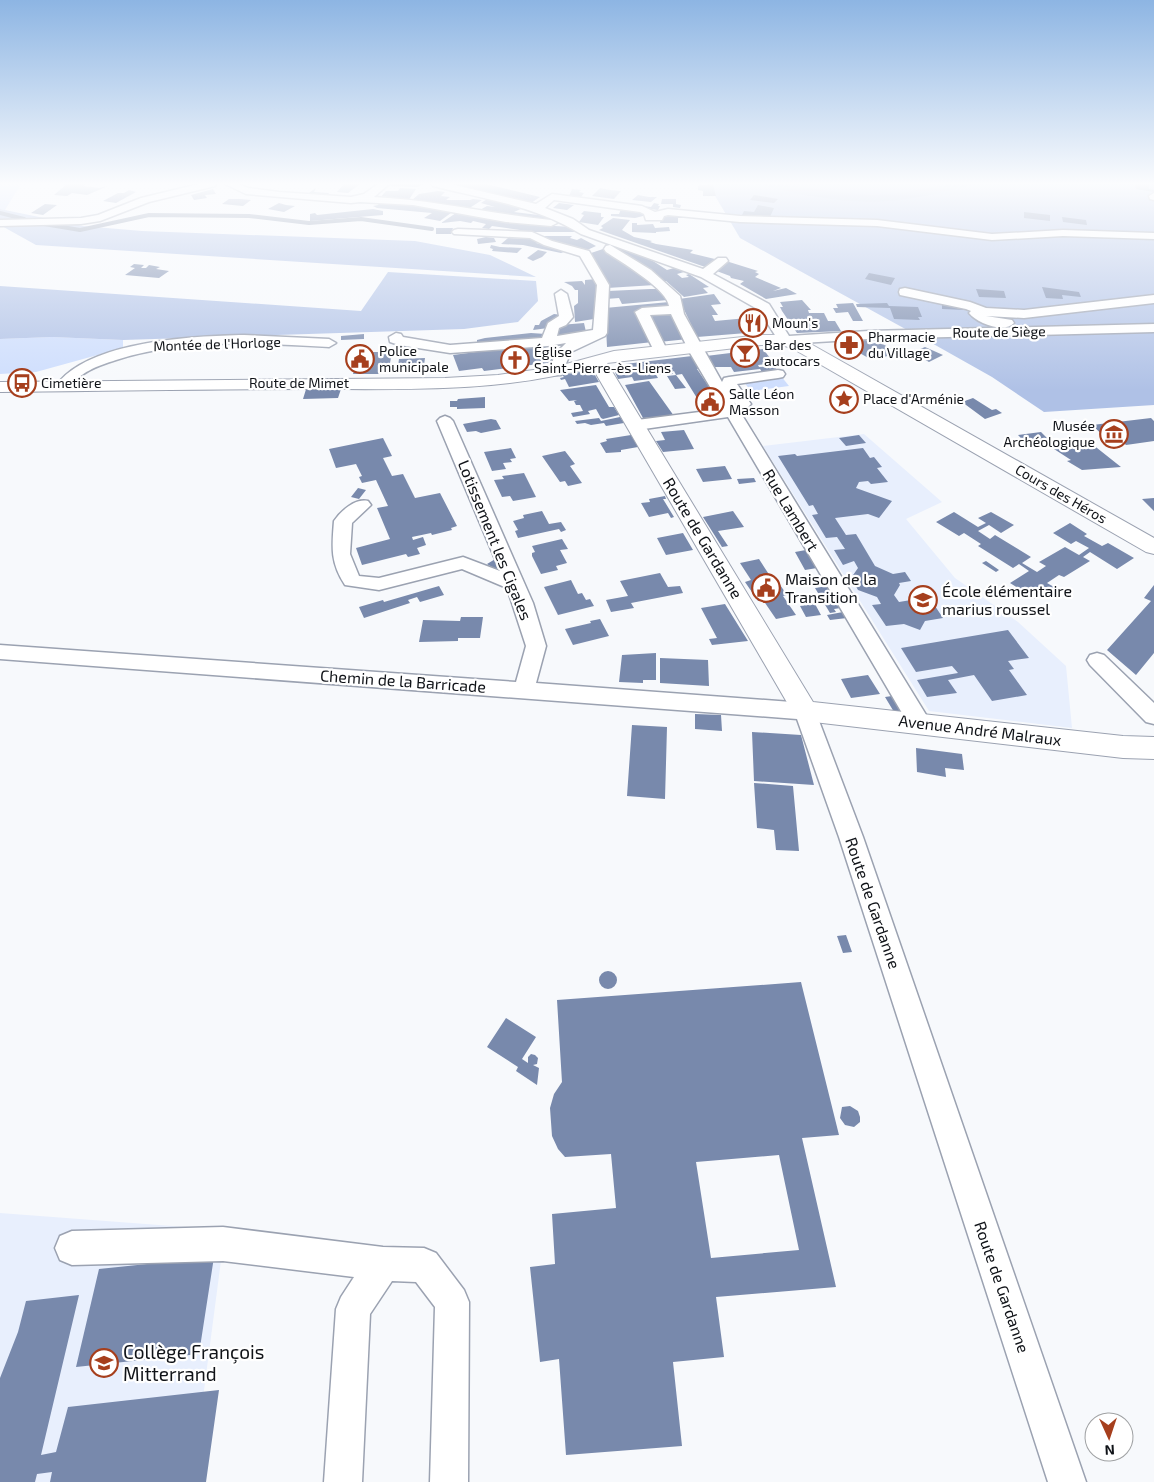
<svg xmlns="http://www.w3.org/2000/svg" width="1154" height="1482" font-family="'Exo 2',sans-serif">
<rect width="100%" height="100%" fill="#f7f9fc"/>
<path fill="#e8effd" d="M864 434 942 502 906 519 955 578 1018 622 1066 666 1072 728 929 711 763 446Z
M0 1213 225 1230 192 1482H0Z"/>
<path fill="#cdddfd" d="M0 184H21L5 210 0 209Z
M52 337 123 340V348L36 372 0 374V339Z
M781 376 789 386 751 391 743 381Z"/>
<path fill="#afc1e6" d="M708 184H1154V327L909 331 740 238Z
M0 209 83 226 142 231 415 241 490 255 536 277 36 245 0 225Z
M388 272 536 281 538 301 518 322 464 329 123 340 52 337 0 339V286L361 311Z
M1154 331V405L1044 412 992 377 921 337Z"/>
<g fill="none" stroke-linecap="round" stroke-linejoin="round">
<path stroke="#7886a0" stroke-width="4" d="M0 213 24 219
M44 224 80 230 149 215 249 216 309 223 361 219 432 229"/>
<path fill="#a4b7db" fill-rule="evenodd" d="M764 184C801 184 837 195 874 195 908 195 940 182 973 184L968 187C941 191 915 200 888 201 847 204 805 196 765 186Z"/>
</g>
<path fill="#7889ac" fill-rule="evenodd" d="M67 184H86L83 186 99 188 108 186 87 195 72 193 67 196 54 195Z
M344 184H360L348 193 337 192Z
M392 184H425L417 187 390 186Z
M451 184H486L540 197 531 203Z
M1135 184H1149V189L1154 190V192L1136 189Z
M701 185H713L716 196H703V191L698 190V186Z
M316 188 314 192 329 193 327 196 306 195Z
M400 188 416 189 408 201 379 199 386 191H398Z
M600 188 610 190 621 191 614 199 592 196Z
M213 189 216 194 205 195 207 198 194 200 191 195Z
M572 189 581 190 579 192 584 193 581 197 569 196Z
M129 190 136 192 116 203 103 201 118 193H124Z
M438 191 445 192 441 196 450 197 446 200H470L473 199 482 200 468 209 441 204 411 201 419 194Z
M638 195 649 197H657L651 202 632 200Z
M754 195 778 199 774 203 750 200Z
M490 197 523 208 514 212 547 216 542 221 478 211 487 206 495 207 481 203Z
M229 199H240L251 200 243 206 222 204Z
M662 199H676V204L681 205 680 208 673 207V204H661Z
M380 201 389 202 455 210 440 221 424 218 432 213 377 208 373 206 378 205Z
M279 203 286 205 295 206 284 212 268 209Z
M559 203 574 205 567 210 553 208Z
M654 203 659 204 658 206H660L658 210 633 207 635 205 651 207Z
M45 204 57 205 43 215 31 213Z
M758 205 774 208 770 217 742 215 744 211 754 212Z
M373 209 383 211V215L310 221V214L315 213 317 215Z
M621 209 636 210 645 213 643 216 635 218 611 216V214H619Z
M459 211 537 225 573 227 581 232H523L519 231 520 230 492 226 489 229 482 228 486 224 473 221 471 223 460 221 441 223Z
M584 211 601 213V217H604L598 225 579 222 584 215 581 214Z
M1024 212 1050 215V221L1024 218Z
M667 214 684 215 685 218H678V223H660L661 217H667Z
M1062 217 1086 220 1087 225 1063 222Z
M613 218 630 220 622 230 634 237 652 241 650 242 656 244 693 250 690 253 719 260 708 268 599 230 603 228 601 226Z
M632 223H637V225L653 224 655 228 669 227 670 231 656 232V233L632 232Z
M436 228H453L451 234H436Z
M540 236H572L570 238 577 240 581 238 596 246 585 251 547 241Z
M486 237 494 238 496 242 478 244 477 239Z
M508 238 531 239 539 241 536 243 569 250 561 253 523 245 501 244Z
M491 245 500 247 522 248 517 253 492 251 493 249 490 248Z
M616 246 653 261 667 270 674 268 684 272 677 274 682 278 689 277 686 275 689 274 709 287 703 288 708 293 684 297 666 281 662 282 610 248Z
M603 249 639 271 644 279 648 278 655 285 607 288 588 254Z
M538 250 547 252 542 257 533 261 527 258Z
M726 261 758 271 755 272 759 274 755 277 781 288 773 291 786 288 797 294 766 299 740 284 744 281 731 278 730 276 714 270Z
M134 264 144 265 141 268H146L149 265 160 267 156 269 169 271 159 278 125 275 135 268 130 267Z
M869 273 895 278 891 285 865 279Z
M597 279 600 318 575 322 574 306 578 303V290H575L572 286 564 282 582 281 585 285V280Z
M1042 287 1079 292 1081 297 1062 295 1063 299 1046 298Z
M650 289H660L668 300 622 304 619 298 606 299 608 291Z
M976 289 1004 291 1006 298 979 297Z
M714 294 721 304 711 305 718 315H712L715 321 747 318 748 321H757L760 324 759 332 697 337 679 299Z
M802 300 811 310H808L809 313H824L828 321H835L841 331 797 333 782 311 780 307H783L780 302Z
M669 302 671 308 637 311 653 342 607 347 605 308Z
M853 303 863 321H853L848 312 836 313 833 308H838L836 304Z
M887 303 889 306 918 307 922 317H918L920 320 894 319 890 308 857 307 856 304Z
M942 304 961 307 965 310 942 309Z
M673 311 688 339 659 342 646 313Z
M554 314 562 315 557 321H551L548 328 533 330 535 325H539L541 321Z
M584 323 586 332 553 340 560 325Z
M531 333 546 334 545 340 477 343V340L485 338Z
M364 334V339L341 340V336Z
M853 337H862L871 344 879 342 899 353 872 360 840 342Z
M544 343 554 362 484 371 482 368 459 371 453 355Z
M925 347 943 355 929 362 918 356 910 359 901 354 908 352 911 353Z
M763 349 774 363 758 365 759 367 774 366 777 370 762 372 760 369 734 372 731 367H713L706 356Z
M359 352H392L388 374H353Z
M692 356 700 368 697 369 724 409 705 411 682 374 676 375 674 371 671 372 673 374 658 375 655 373 658 378 634 381 632 377 618 379 614 370 627 369 625 364Z
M425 358 424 365 398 366 399 359Z
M592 370 599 382 569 387 565 379 561 380 560 378 564 377 562 375Z
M676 375 686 388 675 389 667 376Z
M649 381 674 416 643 418 625 385Z
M596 385 609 407H614L619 415 603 419 601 418 596 409 588 411 590 414 573 417 571 413 583 411 580 405H576L574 401 577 400 569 401 560 390Z
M307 386H342L338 398 303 399Z
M485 397V408L457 409V407H450V401H457L458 399Z
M973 398 992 410 996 409 1002 413 985 419 962 402Z
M620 417 624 423 606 426 604 423 591 425 585 423 577 424 575 421 599 418 601 421Z
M1151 418 1154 421V441L1126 445 1123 442 1112 444 1092 425Z
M491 419 496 420 501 429 481 433 476 431 467 432 463 424Z
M684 430 694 449 663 452 656 441 665 440 661 432Z
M1041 432 1052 443 1029 446 1018 435Z
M631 435 638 447 621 450V452L606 453 600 443 607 441 606 439Z
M859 435 866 443 846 446 839 438Z
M383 438 392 456 383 458 392 476 403 474 415 498 440 493 457 526 451 528 452 530 432 535 431 533 412 537 413 540 423 537 426 545 417 548 420 554 408 557 406 554 362 565 356 548 390 539 377 508 388 506 376 480 362 483 359 477 362 476 356 464 336 468 329 449Z
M1092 444 1121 467 1082 470 1067 461 1071 460 1054 449Z
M511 448 516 458 510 459 512 462 503 463 506 469 492 471 484 452Z
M863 448 870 458 874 457 882 467 877 468 888 482 871 484 868 481 859 482 856 488 892 501 879 518 868 514 835 518 846 535 856 534 875 566 893 574 905 572 911 581 899 583 900 585 894 595 899 602 929 597 943 618 925 621 920 630 904 624 886 626 872 605 881 604 877 597 858 590 851 578 858 568 854 561 843 565 834 550 845 549 837 537 826 538 812 515 818 514 813 505 809 506 778 456 795 454 797 456Z
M565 451 575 464 570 466 582 483 568 486 565 481 560 482 542 456Z
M725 466 732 479 703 482 696 469Z
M524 473 536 497 513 501 510 496 502 497 494 480 504 479 502 476Z
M754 478 756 482 739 484 737 479Z
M358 488 366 490 359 499 351 497Z
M665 496 666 499H663L674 517 671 518 668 513 649 517 641 503 650 502 649 499Z
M1154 498V511L1142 499Z
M542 511 549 524 561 522 566 530 561 532 559 529 518 538 515 531 518 530 513 521 524 518 523 515Z
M733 511 744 527 718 531 728 546 722 547 703 517Z
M954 512 978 527 986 523 978 518 991 512 1014 525 1001 533 989 525 978 531 990 539 995 535 1031 557 1022 563 1037 572 1046 566 1039 562 1065 547 1079 555 1089 548 1076 541 1071 544 1053 533 1070 523 1087 534 1084 536 1102 546 1108 543 1134 558 1117 569 1090 552 1083 557 1090 561 1064 577 1059 575 1047 583 1054 587 1035 599 1010 583 1029 571 1019 564 1013 568 978 546 981 544 964 533 959 536 936 522Z
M683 533 693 550 666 555 657 538Z
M562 539 568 549 560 550 567 563 556 566 558 570 541 574 532 556V553L535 552 532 546Z
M806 550 817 568 805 570 795 552Z
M497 558 502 569 498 571 487 564Z
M759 559 770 576H774L787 595 783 596 796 615 776 619 763 600 758 601 745 582 751 580 740 563Z
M986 561 999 570 996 572 982 563Z
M660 573 668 587 680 586 683 593 631 603 634 608 611 612 606 600 628 596 620 581Z
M571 580 578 594 582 593 586 600 590 599 594 606 558 615 544 587Z
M1154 585V653L1136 675 1107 650 1151 601 1144 598Z
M439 586 444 595 420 602 417 597 408 600 410 603 364 618 359 607 383 600 384 602Z
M828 586 841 608 834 609 836 612 830 613 815 588Z
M725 604 748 641 712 645 709 639 717 638 701 608Z
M815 604 821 615 806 617 800 606Z
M843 612 847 618 830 620 827 615Z
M461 617H483L480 638H458V641L419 642 423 620 460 621Z
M600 619 609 636 573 645 565 629 591 623 590 621Z
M1008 630 1029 658 1008 661 1014 669 1009 670 1027 695 992 701 974 675 948 680 957 693 927 697 917 680 958 673 952 666 916 672 901 648Z
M656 653V680H643V683L619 682 622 655Z
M660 658 708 660 709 686 660 683Z
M868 675 880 694 851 698 841 679Z
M892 696 903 713 894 712 885 697Z
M695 714 721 715 722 731 695 729Z
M632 725 667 727 665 799 627 796Z
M752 732 801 735 814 785 754 781Z
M916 748 962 754 964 770 945 768 946 777 917 772Z
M754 783 793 786 799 851 776 850 774 830 757 828Z
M846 935 852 952 843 953 837 936Z
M599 980a9 9 0 1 1 18 0a9 9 0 1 1-18 0Z
M801 982 839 1135 802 1138 836 1287 716 1297 724 1357 673 1362 682 1446 566 1455 559 1359 540 1362 530 1267 555 1264 552 1214 616 1208 611 1154 565 1157 558 1149 552 1136 550 1108 554 1094 562 1082 557 1000ZM779 1155 799 1250 711 1258 696 1162Z
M506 1018 536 1037 522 1059 528 1063V1057L531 1054 535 1055 538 1058 537 1064 533 1065 539 1068 537 1085 516 1071 518 1067 487 1047Z
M850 1106 858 1111 860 1117V1122L854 1127 845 1125 840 1118 842 1107Z
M214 1257 199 1354 76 1367 99 1269Z
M79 1295 41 1455 56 1452 68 1407 219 1390 206 1482H50L52 1472 37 1474 35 1482H0V1378L18 1332 26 1301Z"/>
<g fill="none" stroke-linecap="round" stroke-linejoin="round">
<defs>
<path id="minor" d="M199 184H216L215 186 149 202 100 221 81 224 0 226V220L81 218 98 215 141 198Z
M225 184H238L248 188 279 192 351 197 364 194 378 184H389L374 197C434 200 492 214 551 220L557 223 551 226 506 222 413 205 360 202 351 203 246 194Z
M432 184H450L536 204 552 194 642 206 655 212 668 209 740 216 877 220 992 234 1063 230 1154 233V239L1063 236 992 240 877 226 740 222 668 215 664 216 662 220H646L644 214 640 212 554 200 545 208 573 219 589 230 703 269 718 258H726L728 261 713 274 769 304 789 336 868 331 1154 324V332L868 339 785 344 780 343 759 310 701 277 581 234C535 206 485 199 433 186Z
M1154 193V200L1150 199 1149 196Z
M458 229 532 232 552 241 589 251 609 285 607 333 605 336 571 352 561 375H551L549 372 555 354 566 343 548 346 450 353 399 345 390 342 389 337 396 333 401 334 403 337 450 345 542 338 548 323 559 316 555 294 561 290 567 294 573 317 566 325 559 328 557 336 593 330 597 285 580 256 544 245 530 238 454 234 452 232 454 230Z
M610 245 651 270 680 296 684 314 722 382 724 378 729 377 778 370 783 371 785 374 783 377 778 378 737 384 751 404 748 407H738L734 402 928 718 931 724 928 730 920 732 912 730 728 417 637 430 631 428 629 425 631 422 637 420 723 409 690 353 671 314 650 315 667 350 665 353H655L635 312 642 308 669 306C667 289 621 262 606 252L604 249 606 246Z
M905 288 970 302 986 308 1024 310 1154 295V303L1024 318 986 316 1012 320 1014 323C1004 334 977 323 969 313L971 311 966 309 900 295 899 292 900 289Z
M244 335 329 339 336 343 329 347C258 343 185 338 116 360 97 366 80 372 68 389H58L56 386C87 341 193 336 244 335Z
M445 416 450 418 453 421 533 603 546 646 536 683 805 703 813 705 863 837 1086 1482H1048L839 837 797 719 0 659V645L516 682 526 646 507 588 462 569 379 590 345 585C330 562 332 547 334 521 341 511 355 498 368 501L371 505 352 523 350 554 359 576 379 578 463 557 500 571 437 421 440 418Z
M1097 653 1104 655 1154 703V724L1146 722 1090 665 1087 660 1090 655Z
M223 1227 383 1247 424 1248 436 1253 464 1290 469 1302 468 1482H430L435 1307 416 1282 392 1281 370 1314 362 1482H324L336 1309 341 1297 354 1277 223 1261 72 1265 60 1260 55 1248 60 1236 72 1231Z"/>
<path id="major" d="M761 335H785L809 343 1154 538V554L1146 552 797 351 783 345H761L607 363 813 702 1123 736 1154 737V759L1123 758 805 721 796 718 592 367C500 393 405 389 310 389 207 389 103 391 0 392V382L445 378 498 375 555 367 614 351Z"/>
</defs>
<use href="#minor" stroke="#9ba2b1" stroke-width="3"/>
<use href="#major" stroke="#9ba2b1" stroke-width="2"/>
<use href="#minor" fill="#fff" fill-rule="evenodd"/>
<use href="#major" fill="#fff" fill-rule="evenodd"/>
</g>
<linearGradient id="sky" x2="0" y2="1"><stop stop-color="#8db5e3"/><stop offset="0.47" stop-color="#fbfcfe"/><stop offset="1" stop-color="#fbfcfe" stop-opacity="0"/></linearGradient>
<rect width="1154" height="391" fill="url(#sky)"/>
<defs>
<symbol id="restaurant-ring" viewBox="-11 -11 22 22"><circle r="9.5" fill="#fff" stroke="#a63f1d" stroke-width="1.5"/><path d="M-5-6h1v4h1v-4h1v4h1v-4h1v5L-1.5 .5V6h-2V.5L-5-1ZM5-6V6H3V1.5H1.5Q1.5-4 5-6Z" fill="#a63f1d"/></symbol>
<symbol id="pharmacy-ring" viewBox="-11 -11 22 22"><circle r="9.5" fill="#fff" stroke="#a63f1d" stroke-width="1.5"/><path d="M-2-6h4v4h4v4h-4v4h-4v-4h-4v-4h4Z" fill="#a63f1d"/></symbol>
<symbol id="bar-ring" viewBox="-11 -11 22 22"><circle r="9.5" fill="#fff" stroke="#a63f1d" stroke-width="1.5"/><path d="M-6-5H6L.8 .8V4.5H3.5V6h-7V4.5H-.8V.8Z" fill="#a63f1d"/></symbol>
<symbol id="civic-ring" viewBox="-11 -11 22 22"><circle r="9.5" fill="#fff" stroke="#a63f1d" stroke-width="1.5"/><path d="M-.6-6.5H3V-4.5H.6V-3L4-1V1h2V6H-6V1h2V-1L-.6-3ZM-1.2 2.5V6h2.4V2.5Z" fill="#a63f1d"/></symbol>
<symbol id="church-ring" viewBox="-11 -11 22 22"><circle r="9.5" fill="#fff" stroke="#a63f1d" stroke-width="1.5"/><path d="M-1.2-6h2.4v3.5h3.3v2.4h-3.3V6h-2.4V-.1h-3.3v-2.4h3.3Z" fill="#a63f1d"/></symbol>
<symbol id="bus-ring" viewBox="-11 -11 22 22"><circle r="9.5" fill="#fff" stroke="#a63f1d" stroke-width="1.5"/><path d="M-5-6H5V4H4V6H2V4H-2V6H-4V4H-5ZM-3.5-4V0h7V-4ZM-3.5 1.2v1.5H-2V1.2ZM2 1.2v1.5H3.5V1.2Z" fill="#a63f1d"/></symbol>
<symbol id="sight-ring" viewBox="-11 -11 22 22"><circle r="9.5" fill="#fff" stroke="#a63f1d" stroke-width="1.5"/><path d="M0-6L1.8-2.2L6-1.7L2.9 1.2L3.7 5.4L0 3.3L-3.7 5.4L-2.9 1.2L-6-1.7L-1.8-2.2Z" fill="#a63f1d"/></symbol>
<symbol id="museum-ring" viewBox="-11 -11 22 22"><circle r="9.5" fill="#fff" stroke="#a63f1d" stroke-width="1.5"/><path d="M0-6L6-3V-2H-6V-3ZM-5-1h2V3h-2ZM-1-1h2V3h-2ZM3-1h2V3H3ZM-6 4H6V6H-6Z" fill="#a63f1d"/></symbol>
<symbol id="school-ring" viewBox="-11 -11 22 22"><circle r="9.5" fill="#fff" stroke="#a63f1d" stroke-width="1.5"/><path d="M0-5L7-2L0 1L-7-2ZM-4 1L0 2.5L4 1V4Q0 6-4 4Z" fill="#a63f1d"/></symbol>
</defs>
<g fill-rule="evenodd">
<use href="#restaurant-ring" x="737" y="307" width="32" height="32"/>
<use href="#pharmacy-ring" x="833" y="329" width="32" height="32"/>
<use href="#bar-ring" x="729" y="337" width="32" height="32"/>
<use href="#civic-ring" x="344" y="343" width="32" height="32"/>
<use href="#church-ring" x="499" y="344" width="32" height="32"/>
<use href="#bus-ring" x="6" y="367" width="32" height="32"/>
<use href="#sight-ring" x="828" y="383" width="32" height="32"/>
<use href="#civic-ring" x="694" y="386" width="32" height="32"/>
<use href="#museum-ring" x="1098" y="418" width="32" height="32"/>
<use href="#civic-ring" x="750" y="572" width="32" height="32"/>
<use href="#school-ring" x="907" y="584" width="32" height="32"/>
<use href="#school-ring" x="88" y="1347" width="32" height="32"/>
</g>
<g text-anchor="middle" stroke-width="4.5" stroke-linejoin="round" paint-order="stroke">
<g font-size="14" fill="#101318" stroke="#fff" text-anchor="start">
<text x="772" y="328">Moun's</text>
<text x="868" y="342">Pharmacie<tspan x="868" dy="16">du Village</tspan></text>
<text x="764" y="350">Bar des<tspan x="764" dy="16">autocars</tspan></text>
<text x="379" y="356">Police<tspan x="379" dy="16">municipale</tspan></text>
<text x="534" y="357">Église<tspan x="534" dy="16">Saint-Pierre-ès-Liens</tspan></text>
<text x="41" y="388">Cimetière</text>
<text x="729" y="399">Salle Léon<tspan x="729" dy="16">Masson</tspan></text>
<text x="863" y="404">Place d'Arménie</text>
<text x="1095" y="431" text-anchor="end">Musée<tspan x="1095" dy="16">Archéologique</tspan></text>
</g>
<g font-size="14" fill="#101318" stroke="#fff">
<text transform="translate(999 332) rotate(-1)" y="5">Route de Siège</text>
<text transform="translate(217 344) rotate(-2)" y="5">Montée de l'Horloge</text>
<text x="299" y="388">Route de Mimet</text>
<text transform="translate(1061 494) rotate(30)" y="5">Cours des Héros</text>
</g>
<g font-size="16" fill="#101318" stroke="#fff">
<text transform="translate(791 510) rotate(59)" y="6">Rue Lambert</text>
<text transform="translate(703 538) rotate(59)" y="6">Route de Gardanne</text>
<text transform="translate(495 540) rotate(68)" y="6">Lotissement les Cigales</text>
<text transform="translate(403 681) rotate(4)" y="6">Chemin de la Barricade</text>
<text transform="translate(980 730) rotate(7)" y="6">Avenue André Malraux</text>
<text transform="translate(873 903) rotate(71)" y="6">Route de Gardanne</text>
<text transform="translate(1002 1287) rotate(71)" y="6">Route de Gardanne</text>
</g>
<g font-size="16" fill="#101318" stroke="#fff" text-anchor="start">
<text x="785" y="585">Maison de la<tspan x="785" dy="18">Transition</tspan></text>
<text x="942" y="597">École élémentaire<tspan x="942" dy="18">marius roussel</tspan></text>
</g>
<g font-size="19" fill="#101318" stroke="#fff" text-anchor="start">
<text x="123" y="1359">Collège François<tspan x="123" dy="22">Mitterrand</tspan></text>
</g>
</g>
<g transform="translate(1109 1437) rotate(177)"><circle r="24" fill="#ffffff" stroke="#9fa1a3"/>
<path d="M0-4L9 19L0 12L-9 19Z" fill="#a63f1d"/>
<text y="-8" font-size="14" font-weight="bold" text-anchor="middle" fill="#101318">N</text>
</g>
</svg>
